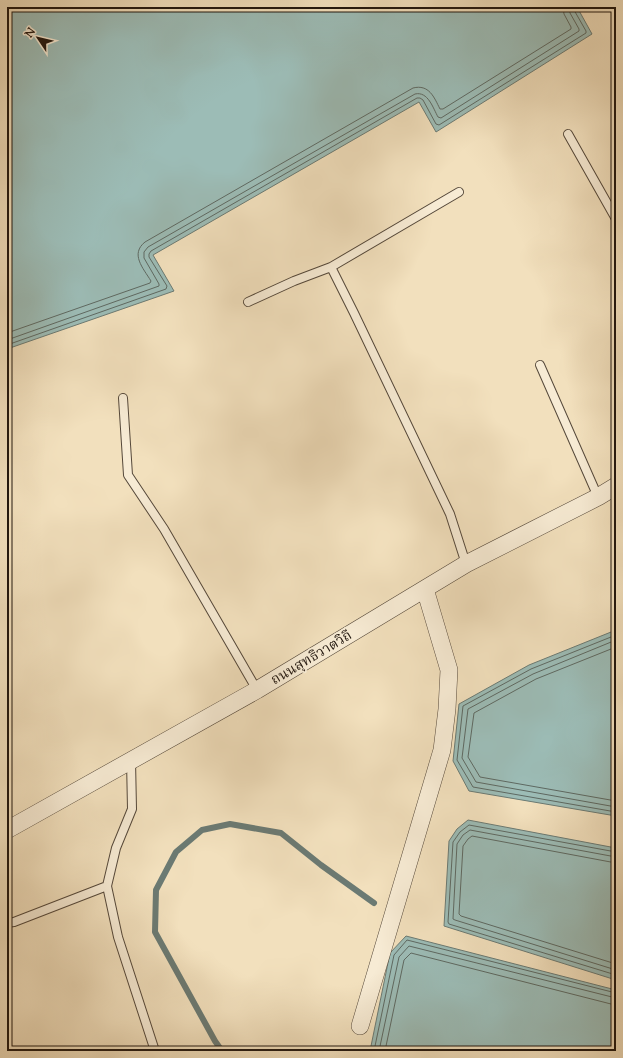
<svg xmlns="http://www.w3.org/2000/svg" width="623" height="1058" font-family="'Sorts Mill Goudy','Noto Serif Thai',serif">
<rect width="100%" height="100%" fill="#f2e0bd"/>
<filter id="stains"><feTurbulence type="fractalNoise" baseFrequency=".005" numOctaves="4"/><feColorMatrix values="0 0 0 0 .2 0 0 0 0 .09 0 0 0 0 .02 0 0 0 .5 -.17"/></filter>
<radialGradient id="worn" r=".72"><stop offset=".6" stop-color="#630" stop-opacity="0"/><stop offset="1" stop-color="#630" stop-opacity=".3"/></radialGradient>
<path fill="#9cbcb6" stroke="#6b7a73" d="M7 7H577L592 34 436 132 419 102 153 255 174 291 7 349Z
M616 630V816L469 791 453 761 459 704 529 665Z
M468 820 616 848V980L444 926 449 841 457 829Z
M406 936 616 990V1051H370L390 953Z"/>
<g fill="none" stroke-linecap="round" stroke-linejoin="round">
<path stroke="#5e6962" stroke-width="1" d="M7 333 150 283 151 281C143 268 130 254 145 242L413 88C429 84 434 97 440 109H443L571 29V27L564 14 563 7
M7 340 159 286V284L144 258V252L148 247 415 94C428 91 433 108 438 117L441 118 579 31V29L570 13 569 7
M7 345 166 289 167 286 149 257V254L151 251 417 98H420L423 100 436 124 439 125 586 33V31L574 10V7
M616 635 531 669 463 706 457 760 473 787 616 812
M616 640 533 674 468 709 462 758 476 782 616 807
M616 647 536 679 474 713 468 757 480 777 616 801
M616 852 469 825 460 832 453 842 448 922 449 924 616 975
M616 857 470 830 463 835 457 844 453 919 455 920 616 970
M616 863 472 836 468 839 463 846 459 914 461 916 616 964
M374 1051 394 955 407 940 616 993
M379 1051 399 957 409 946 616 998
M385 1051 404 960 411 953 611 1004H616"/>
<path stroke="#6b7a73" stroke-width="6" d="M222 1051 215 1041 155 932 156 890 176 852 202 830 230 824 281 833 321 865 374 903"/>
<defs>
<path id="lane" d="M568 134 616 219
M331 267 459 192
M248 302 294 281 331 267 354 313 450 514 466 564
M540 365 598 497
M123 398 128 475 164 529 257 690
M131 760 132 809 116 848 107 886 118 937 155 1051
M7 923 14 922 107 886"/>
<path id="street" d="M7 830 257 690 466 564 598 497 616 486
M360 1026 442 750 447 709 449 670 425 589"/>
</defs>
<use href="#lane" stroke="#55483a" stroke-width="10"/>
<use href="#street" stroke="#55483a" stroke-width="18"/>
<use href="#lane" stroke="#f7ebd4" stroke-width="8"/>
<use href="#street" stroke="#f7ebd4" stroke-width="17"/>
</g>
<g text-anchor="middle" stroke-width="3.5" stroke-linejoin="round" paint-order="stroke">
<g font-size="14" fill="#21160e" stroke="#f7ebd4">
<text transform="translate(311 657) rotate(-31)" y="5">ถนนสุทธิวาตวิถี</text>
</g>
</g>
<rect width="623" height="1058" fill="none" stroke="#f2e0bd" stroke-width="24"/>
<rect x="8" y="8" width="607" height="1042" fill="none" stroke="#21160e" stroke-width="2"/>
<rect x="12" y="12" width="599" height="1034" fill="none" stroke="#21160e"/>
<g transform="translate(38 38) rotate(305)" stroke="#f7ebd4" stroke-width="3" paint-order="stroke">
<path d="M0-3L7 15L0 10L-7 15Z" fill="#21160e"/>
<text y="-6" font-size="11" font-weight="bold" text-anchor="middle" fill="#21160e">N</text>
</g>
<rect width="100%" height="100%" filter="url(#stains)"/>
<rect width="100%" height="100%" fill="url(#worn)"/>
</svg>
